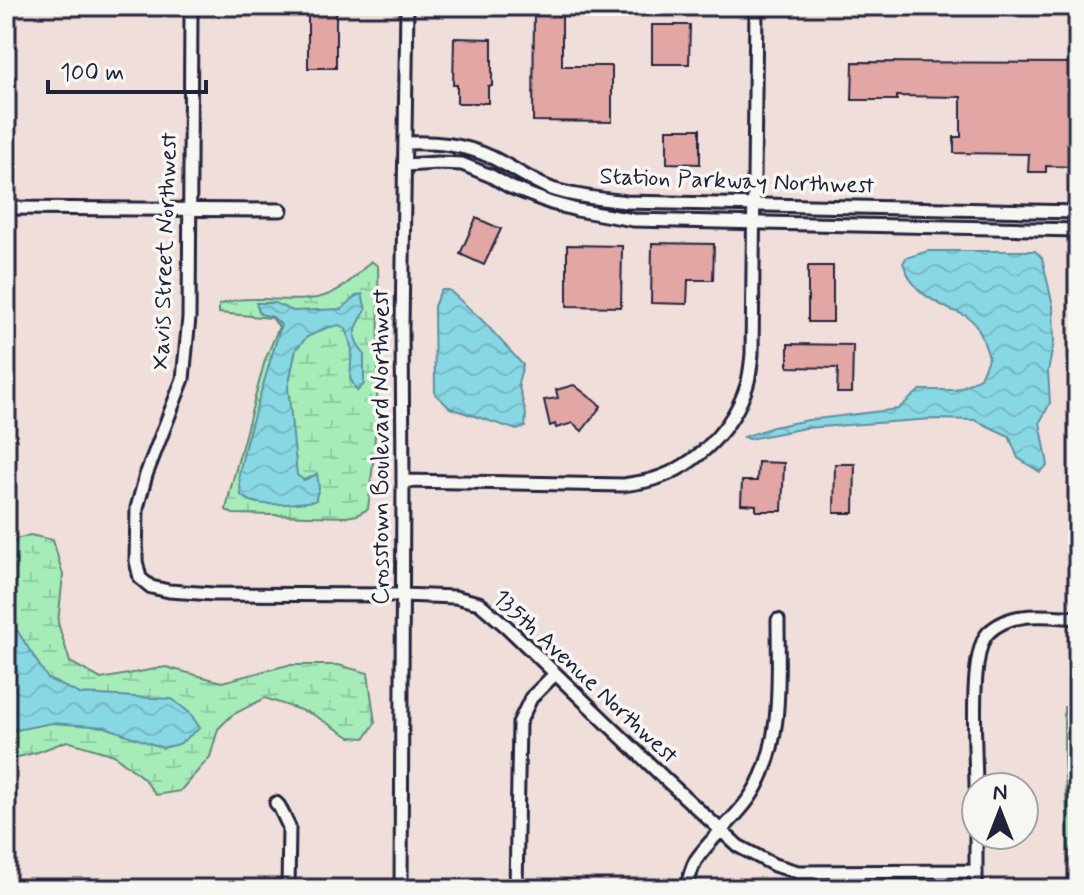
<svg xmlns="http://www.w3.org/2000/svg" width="1084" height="895" font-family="Mynerve,sans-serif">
<defs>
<pattern id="wetland-marsh" width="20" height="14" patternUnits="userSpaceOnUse" patternTransform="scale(2)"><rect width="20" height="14" fill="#a5ecb9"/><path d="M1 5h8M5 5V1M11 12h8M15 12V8" fill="none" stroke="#8ecaa0"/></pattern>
<pattern id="water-waves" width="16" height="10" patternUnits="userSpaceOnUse" patternTransform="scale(2)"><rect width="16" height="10" fill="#88d8e3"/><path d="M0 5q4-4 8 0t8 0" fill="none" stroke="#75b9c4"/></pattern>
</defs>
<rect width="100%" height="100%" fill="#f0dedb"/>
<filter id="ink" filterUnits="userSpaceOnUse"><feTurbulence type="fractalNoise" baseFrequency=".0125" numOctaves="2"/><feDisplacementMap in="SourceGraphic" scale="16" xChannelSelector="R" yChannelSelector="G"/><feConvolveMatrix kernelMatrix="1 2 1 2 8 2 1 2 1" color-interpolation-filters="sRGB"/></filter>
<g filter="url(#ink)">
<path fill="url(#wetland-marsh)" stroke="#64877a" stroke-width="2" d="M371 261 378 266C380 347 378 429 368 509L357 515 346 517 233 514 226 510 230 491 265 360 279 327 272 318 219 313V305C236 298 245 299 263 299 318 301 331 303 371 261Z
M30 535 53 540 63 575 58 623 70 662 101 679 166 667 222 682 288 665H338L368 673 375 723 365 738 350 737 312 714 265 698 232 715 218 729 210 757 180 791 156 795 143 778 114 755 67 741 38 752 6 760V542Z"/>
<path fill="#a5ecb9" stroke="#64877a" stroke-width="2" d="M1078 705V870H1070L1064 756V707Z"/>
<path fill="url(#water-waves)" stroke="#5f8fa0" stroke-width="2" d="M928 251H1035L1042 258 1053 306 1054 342 1048 371 1050 403 1040 422 1048 465 1040 472 1018 458 1009 436 975 420 933 419 805 428 749 439 744 437 773 427 808 420 898 409 920 390H956L980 378 989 357C984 344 980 326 969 318 964 314 956 312 951 310 927 298 912 290 903 263L906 258Z
M441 290H449L482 320 523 365 518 383 526 414 525 427 517 430 450 408 435 394 434 306Z
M362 294 366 310C355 328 349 336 364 354V384L357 391 350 378 352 350 346 329 339 325 326 328 307 337 296 349 288 387 297 475 304 480 317 474 319 488 315 501C295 503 255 510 241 495L239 474 246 442 281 325 273 317 260 314 256 303H275L293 311 342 309 356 296Z
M15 627 48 679 80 694 172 699 190 713 200 728 179 744 163 748 105 727 52 723 6 732V641Z"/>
<path fill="#e2a7a5" stroke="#22223b" stroke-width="2" d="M308 6H336V68H308Z
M534 9H562V66H612V122L533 121Z
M652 25H690L689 64H652Z
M454 38 492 39V86H488V103H457V85H453Z
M853 62 1077 63 1076 167 1046 166V172H1028L1029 154 954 153V137H961V97L897 96V100H852Z
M667 129H700V164L667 163Z
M476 218 501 229 484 265 460 254Z
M652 243 714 244 713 280H688L687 304 651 303Z
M567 245 622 246 621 307 567 306Z
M808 266H833V322H808Z
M788 344 853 345 852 393H837L838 368 788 367Z
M574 385 601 406 582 431 573 423 556 428 555 424 550 426 544 400 558 398 556 390Z
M758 462 784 463 782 511H756V505L741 504 742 481H757Z
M835 464H855L854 513H834Z"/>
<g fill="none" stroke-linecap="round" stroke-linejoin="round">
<defs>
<path id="minor" d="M191 15 189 318 183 379 146 475 137 508 136 561 140 578 151 587 169 591 213 594 402 595 455 597 479 603 507 627 664 778 738 846 774 865 798 872 976 871
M405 143C436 142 463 144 491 157 512 167 531 181 552 189 576 197 602 199 626 202L1078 212
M405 165 438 163 462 164 491 176 510 187 551 203 577 210 633 220 1078 230
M6 208 281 210
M403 481 624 485C634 483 645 482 654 479 697 466 734 427 747 385 750 375 751 364 752 354L756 6
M976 787C976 755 968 654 988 633 996 625 1010 618 1022 617 1039 614 1060 617 1078 618
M276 803 279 806 289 827 288 889
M401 889 403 481 402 326 407 6
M516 889 519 723 531 698 555 674
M686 889C689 880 691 868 696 860 712 836 737 818 752 794 784 744 778 676 778 620
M976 889V835"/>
</defs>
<use href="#minor" stroke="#22223b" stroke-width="17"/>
<use href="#minor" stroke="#f6f6f2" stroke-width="11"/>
</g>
</g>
<g text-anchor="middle" stroke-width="7" stroke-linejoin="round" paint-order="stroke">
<g font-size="24" fill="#22223b" stroke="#f6f6f2">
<text transform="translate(737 180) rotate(2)" y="8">Station Parkway Northwest</text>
<text transform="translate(164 251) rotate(-88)" y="8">Xavis Street Northwest</text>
<text transform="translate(380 447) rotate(-90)" y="8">Crosstown Boulevard Northwest</text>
<text transform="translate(586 676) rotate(43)" y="8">135th Avenue Northwest</text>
</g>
</g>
<rect width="1084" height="895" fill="none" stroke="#f6f6f2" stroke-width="32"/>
<rect x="16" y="16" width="1052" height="863" fill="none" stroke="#22223b" stroke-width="3" filter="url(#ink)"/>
<g transform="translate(1000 811)"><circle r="38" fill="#f6f6f2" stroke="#a1a1a9" stroke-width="2"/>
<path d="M0-6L14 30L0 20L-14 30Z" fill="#22223b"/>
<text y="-12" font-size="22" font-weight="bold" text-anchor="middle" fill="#22223b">N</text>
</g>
<path d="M48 80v12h158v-12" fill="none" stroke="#22223b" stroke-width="4"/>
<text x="60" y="80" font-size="24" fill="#22223b" stroke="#f6f6f2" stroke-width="6" paint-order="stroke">100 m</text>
</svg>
